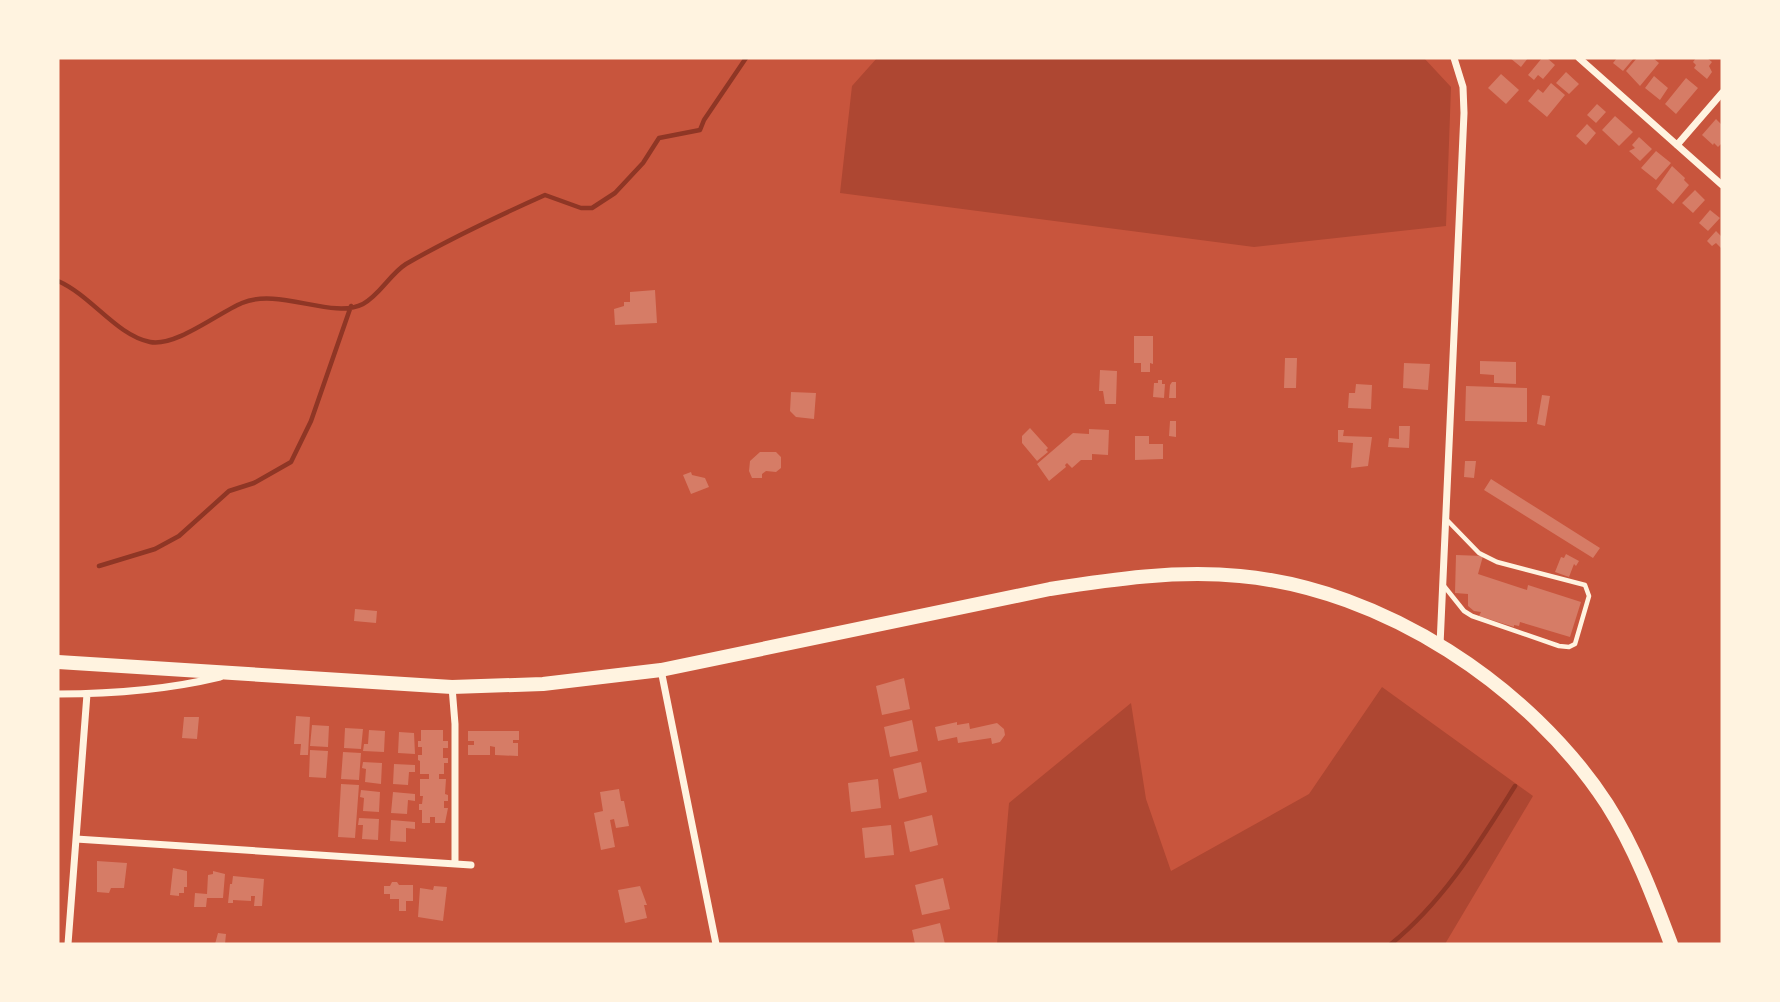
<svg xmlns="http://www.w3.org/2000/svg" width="1780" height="1002" font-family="'Varela Round',sans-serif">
<rect width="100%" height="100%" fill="#c8553d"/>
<path fill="#ae4732" d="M877 58H1424L1451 87 1446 226 1254 247 840 193 852 86Z
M1382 687 1533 796 1445 944H997L1009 803 1131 703 1146 799 1171 871 1309 794Z"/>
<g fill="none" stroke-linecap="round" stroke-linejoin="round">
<path stroke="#8f3625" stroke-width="4.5" d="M58 281C92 296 116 335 150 342 176 347 218 313 242 303 279 287 332 320 363 304 380 295 390 274 406 264 451 238 498 216 545 195L581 208H592L615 193 643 163 659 138 700 130 704 120 746 58
M99 566 155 549 179 536 229 491 254 483 291 462 311 421 351 306
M1391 944C1444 901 1479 843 1515 786"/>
</g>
<path fill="#d67c66" d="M1510 58H1528L1521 67Z
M1542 58H1547L1555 65 1543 79 1538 75 1534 80 1528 75Z
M1617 58H1634L1623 71 1613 63Z
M1637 58H1653L1659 63 1640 86 1626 71Z
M1696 58H1707L1712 62 1709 66 1712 72 1707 79 1694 68 1696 65 1693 62Z
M1566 72 1579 84 1569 94 1556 83Z
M1501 74 1519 90 1506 104 1488 88Z
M1654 76 1668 88 1660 100 1645 88Z
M1686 78 1698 88 1676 114 1665 104Z
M1551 83 1565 95 1547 117 1528 101 1538 89 1543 93Z
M1597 104 1606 112 1596 123 1587 115Z
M1615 116 1633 132 1619 146 1602 130Z
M1716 119 1722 125V143L1718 147 1714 143 1713 145 1702 135Z
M1587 124 1596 133 1586 145 1576 136Z
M1639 137 1652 149 1640 161 1629 151 1635 148 1632 145Z
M1656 151 1671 163 1656 180 1641 168Z
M1672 166 1685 178 1684 180 1689 185 1673 204 1656 189Z
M1695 190 1705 200 1693 213 1682 203Z
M1710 210 1720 218 1708 231 1699 223Z
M1716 231 1722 237V249L1716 243 1712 246 1707 241Z
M655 290 657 323 615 325 614 309 624 306V302H630V292Z
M1134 336H1153V364L1150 363V372H1141V363H1134Z
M1285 358H1297L1296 388H1284Z
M1480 361 1516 362V384L1494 383V375L1480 374Z
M1404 363 1430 364 1428 390 1403 388Z
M1100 370 1117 371 1116 404H1105L1103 391H1099Z
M1158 380H1162V384H1165L1164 398 1153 397 1154 383H1158Z
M1172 382H1176V398H1169L1170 385Z
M1356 384 1372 385 1371 409 1348 408 1349 393H1355Z
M1466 386 1527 388V422L1465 421Z
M791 392 816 393 814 419 796 417 790 411Z
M1542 395 1550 396 1545 426 1537 424Z
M1170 421H1176V437L1169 436Z
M1399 426H1410L1409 448 1388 447 1389 438 1399 439Z
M1030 428 1048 448 1046 450 1048 452 1037 461 1022 443V436Z
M1089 429 1109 430 1108 455 1092 454V460H1081L1072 468 1067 463 1065 465 1066 467 1049 481 1037 464 1073 433 1089 434Z
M1338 430H1344L1343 436 1372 437 1368 466 1351 468 1353 443 1338 442Z
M1135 436H1149V444H1163V459L1135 460Z
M760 452H776L781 457V468L776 472 766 471 762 474V478H752L749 471 750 461Z
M1465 461H1476L1474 478 1464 477Z
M691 472 692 475 705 478 709 487 691 494 683 475Z
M1491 479 1600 548 1593 558 1484 490Z
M1566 554 1579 561 1576 566 1574 564 1569 577 1555 572 1561 557 1564 558Z
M1456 555 1483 556 1478 574 1527 590 1528 585 1581 602 1570 637 1520 622 1519 626 1514 625V627L1479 616 1481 612 1474 611 1468 606V594L1455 593Z
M355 609 377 611 376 623 354 621Z
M904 678 910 709 882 715 876 686Z
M296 716 310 717 308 755H300L301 744H294Z
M184 717H199L197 739 182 738Z
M912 720 918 751 890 757 884 727Z
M957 722V725L969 723 970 729 997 723 1004 729 1005 735 1000 742 992 744 991 738 958 743 957 737 938 741 935 727Z
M312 725 329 726 328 747 310 746Z
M345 728 363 729 361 749 344 748Z
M369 730 385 731 384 752 363 751 364 744H368Z
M421 730H443V741H448V748H443V758H448V763H444V774H439V779H446L445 794 448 795V801H444V808H448L445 823H435V817H430V823H422V810H419V804H422L423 796H420V779H429V774H420V761L418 760V755H422V747H418V741H421Z
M468 731H519V740H513V743H518V756L495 755V747L490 746V755H468V745H474V741H468Z
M399 732 414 733 415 754 398 753Z
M310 750 328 751 326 778 309 777Z
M343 752 361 753 359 780 341 779Z
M363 762 382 763 381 784 365 782 366 769 362 768Z
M921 762 927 792 899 799 893 769Z
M394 764 415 765V772H409L408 785 393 784Z
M878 779 881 808 851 812 848 783Z
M341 784 359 785 355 838 338 837Z
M619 789 621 801H624L629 826 616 828 614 819 610 820 615 847 601 850 594 813 603 811 600 792Z
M361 790 380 792 379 812 363 811 364 798 360 797Z
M393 792 415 794V801L408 800 407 814 391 813Z
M932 815 938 845 910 852 904 822Z
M359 818 379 819 378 840 362 839 363 825H358Z
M391 820 415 822V829L406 828V842L390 841Z
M891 825 894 855 865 858 862 828Z
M97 861 127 863 124 888H111L109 893 97 892Z
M173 868 187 871V887H184V893H179V896L170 895Z
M213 871 225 874 223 898H207L206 907H194L195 893 207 894 208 875 213 874Z
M233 876 264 879 262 906H254L255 896H251V901L233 900V903H228L230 884H232Z
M943 878 950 909 922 915 915 885Z
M392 882H397L399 885H413V901H406V911H399V899H390V894H384V886H390Z
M434 886 447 887 443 921 418 917 420 888 433 890Z
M640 886 647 905H644L647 918 625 923 618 890Z
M940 923 945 944H915L912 930Z
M218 933 226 934 225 944H215Z"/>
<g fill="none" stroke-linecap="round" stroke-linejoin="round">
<path stroke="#fff3e0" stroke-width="4.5" d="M1444 586 1464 611 1472 616 1559 646 1569 647 1575 644 1589 596 1585 585 1497 562 1479 553 1447 520"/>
<path stroke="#fff3e0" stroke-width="7" d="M1579 58 1722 185
M1677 145 1722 93
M1440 645 1464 113 1463 87 1454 58
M661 670 716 944
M452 687 455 724V864
M58 694C113 694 166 690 220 677
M76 839 471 865
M68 944 87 694"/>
<path stroke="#fff3e0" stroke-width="14" d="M58 662 452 687 543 684 661 670 1050 589C1114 579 1176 570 1240 576 1383 589 1530 686 1607 804 1635 848 1653 896 1671 944"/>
</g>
<rect width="1780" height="1002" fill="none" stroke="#fff3e0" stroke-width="119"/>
</svg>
